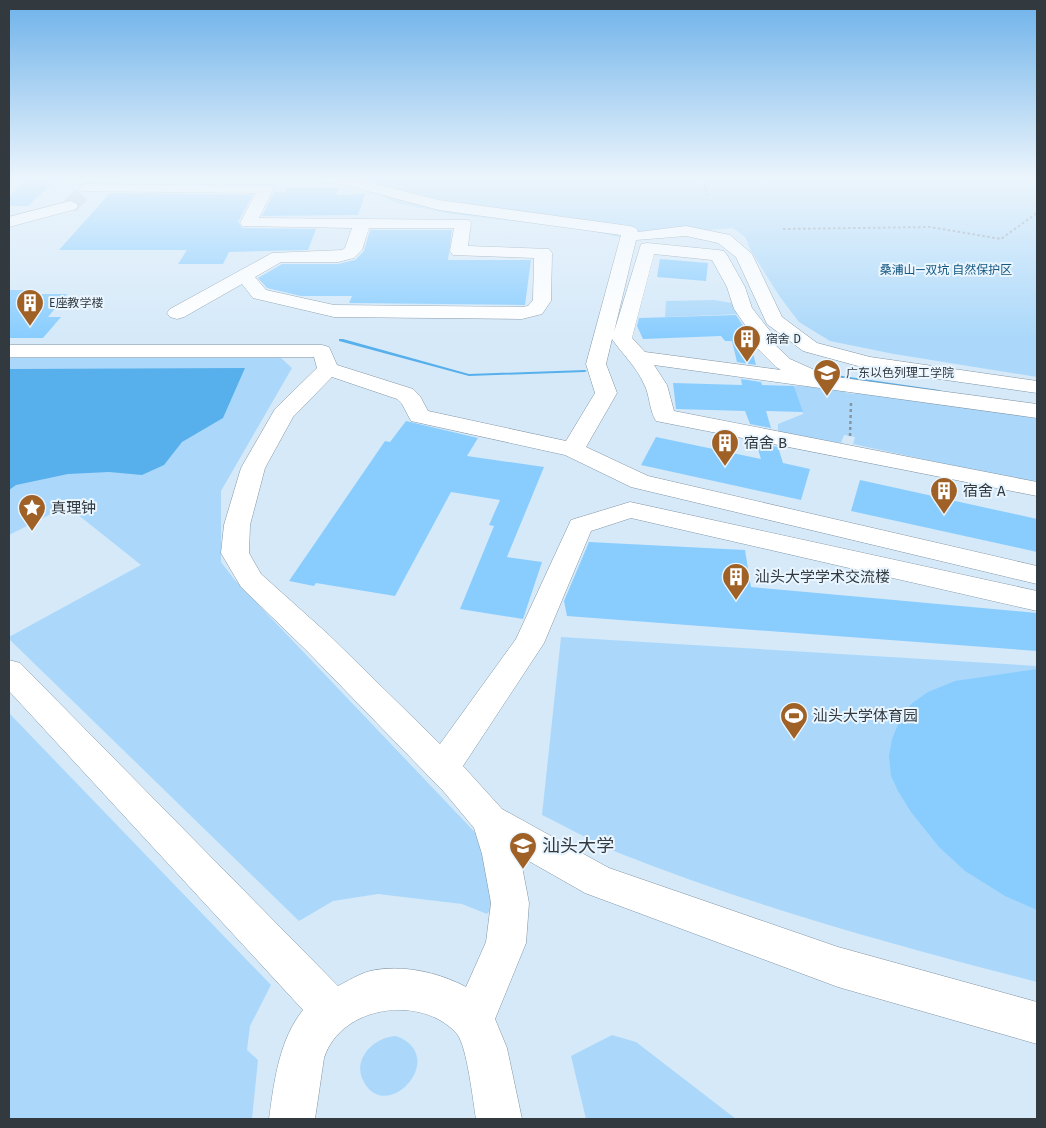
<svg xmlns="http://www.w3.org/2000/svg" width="1046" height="1128" font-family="'Fira Sans','Noto Sans SC',sans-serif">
<rect width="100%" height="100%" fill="#d5e9f9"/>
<path fill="#abd8fa" d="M303 179H1037V377L894 354 830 341 799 322 780 297 751 251 745 237 733 228 618 237 588 230 452 214 396 203 375 192 330 182Z
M714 300 732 303 741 314 665 317 666 301Z
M9 358H281L292 368 221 491V562L234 579 488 846 497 902 487 914 462 904 378 894 333 901 299 921 9 639V637L141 565 67 506 9 535Z
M794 386 845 387 846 393 855 394 856 388 1037 414V484L853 444 855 437 844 435 841 443 778 432V424L803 414Z
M561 637 1037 666V982C898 946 758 908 624 855 596 844 569 828 542 815Z
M9 713 271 985 250 1026 247 1050 258 1060 252 1119H9Z
M612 1035 636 1042 736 1119H586L571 1056Z
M396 1036C449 1055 390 1123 365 1084 350 1061 373 1037 396 1036Z"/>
<path fill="#57b0ec" d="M245 368 223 418 182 442 164 465 142 475 109 472 68 474 16 485 9 490V369Z"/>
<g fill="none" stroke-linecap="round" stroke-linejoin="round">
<path fill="#57b0ec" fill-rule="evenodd" d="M339 339H343L469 374 585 370 587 371 585 372 469 376 339 341Z
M815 372 939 390 941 391 939 392 817 374 815 373Z"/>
</g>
<path fill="#89cdff" d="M28 179H57L28 206H9V196Z
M287 188H339L336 195 365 194 358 215 262 216 274 192H285Z
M110 193 253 195 238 222 242 228 316 229 308 250 229 252 223 264H178L187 250H59Z
M370 230H452L448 260H531L525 305 349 303 352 296H301L267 288 258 278 282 264H338L355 260 364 251Z
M660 259 708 263 706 281 657 277Z
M9 290H37L33 294H67L48 317H61L43 338H9Z
M736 315 748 333 756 365 737 362 732 341H725L721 336 643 339 637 326 639 318Z
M741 379 761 382 762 385 794 386 803 412 766 411 771 428 750 424 745 411 676 409 673 383 742 385Z
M406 421 478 438 467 456 544 467 507 557 542 562 523 619 460 609 494 526 489 525 500 500 451 492 395 596 316 583 314 586 289 581 385 441 390 442Z
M656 437 761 459 756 443 778 447 783 463 810 469 801 500 641 465Z
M860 480 1037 519V552L851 511Z
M589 542 745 550 751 587 1037 613V651L567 616 564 601Z
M1037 669V910L1005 896 965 871 939 847 911 812 898 791 891 776 889 756 892 739 899 722 911 704 928 692 955 681Z"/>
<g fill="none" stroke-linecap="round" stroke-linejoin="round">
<path stroke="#b4c6d4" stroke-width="16" stroke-dasharray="16 8" stroke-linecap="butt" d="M70 206 83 193"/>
<defs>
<path id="minor" d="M319 179H356L439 200 630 226 636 228 638 232 686 226 730 235 752 254 782 317 817 343 870 357 1037 381V393L869 369 803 351 767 324 736 257 718 243 686 236 636 240 614 332 641 244 647 243 718 250 724 251 727 255 745 287 752 308 770 331 773 343 790 359 828 376 1037 404V418L654 365 667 385 674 411 1037 482V496L656 421C649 410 650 395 644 384 636 366 623 355 612 339L606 364 617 393 586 447 648 476 1037 566V584L631 487 565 455 411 421 402 404 397 399 332 377 293 417 265 468 250 525 249 553 261 574 329 635 440 744 516 639 571 520 630 502 1037 591V611L631 518 591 531 544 643 463 766 502 809 609 868 838 947 1037 1002V1044L838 987 585 893 520 856 529 903 526 943 495 1019 507 1048 522 1119H476C473 1101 467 1046 457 1034 422 994 341 1005 324 1058L315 1119H269C274 1082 279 1040 303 1010L9 691V660L20 663 338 986C348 981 359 974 370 971 401 964 438 972 466 987L486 942 491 903 482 854 474 828 444 792 307 651 241 587 221 553 224 525 241 468 275 409 317 368 314 357H9V345H322L329 347 337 365 413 389 420 396 428 411 566 441 595 393 586 364 621 235 439 210 345 185 321 182ZM654 254 712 260 727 287 734 309 750 332 754 345 776 367 781 370 645 352 632 338Z
M86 184 271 186 273 189 259 218 469 220 471 223 468 246 549 249 552 253 551 301 542 314 522 319 334 317 253 298 242 284 184 317 177 319 170 317 167 313 170 309 272 253 342 250 345 248 352 228 242 226 240 223 256 193 81 191 79 188 81 185ZM369 228H454L450 251 453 255 534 258 533 300 528 306 522 307 334 305 266 290 255 277 281 262H338L354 258 362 250Z
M70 201 76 203 78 206 76 209 9 227V217Z"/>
</defs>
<use href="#minor" stroke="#8295a4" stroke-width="1"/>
<path stroke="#8896a2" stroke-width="2" stroke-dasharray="2.5 2.5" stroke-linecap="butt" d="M704 179 707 195
M783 229 930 227 1001 239 1037 213"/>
<path stroke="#8896a2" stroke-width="2.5" stroke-dasharray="3 3" stroke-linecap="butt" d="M850 436 851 403"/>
<use href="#minor" fill="#fff" fill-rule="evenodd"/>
</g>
<linearGradient id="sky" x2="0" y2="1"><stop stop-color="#6eb2ea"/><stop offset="0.53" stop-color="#ecf5fc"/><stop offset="1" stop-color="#ecf5fc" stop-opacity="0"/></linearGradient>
<rect width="1046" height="337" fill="url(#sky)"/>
<defs>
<symbol id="building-pin" viewBox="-11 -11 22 30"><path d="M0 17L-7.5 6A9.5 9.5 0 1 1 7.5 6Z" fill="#9f6126" stroke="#e9f5ff"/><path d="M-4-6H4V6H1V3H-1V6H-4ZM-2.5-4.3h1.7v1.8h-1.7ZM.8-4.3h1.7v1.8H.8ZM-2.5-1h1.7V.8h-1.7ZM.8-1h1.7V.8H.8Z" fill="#fff"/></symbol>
<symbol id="university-pin" viewBox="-11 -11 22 30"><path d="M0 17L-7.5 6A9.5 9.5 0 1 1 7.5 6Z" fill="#9f6126" stroke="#e9f5ff"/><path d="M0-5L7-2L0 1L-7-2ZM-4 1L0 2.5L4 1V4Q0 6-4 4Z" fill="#fff"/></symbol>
<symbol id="sight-pin" viewBox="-11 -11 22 30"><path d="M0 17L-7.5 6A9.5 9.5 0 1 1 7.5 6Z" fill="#9f6126" stroke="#e9f5ff"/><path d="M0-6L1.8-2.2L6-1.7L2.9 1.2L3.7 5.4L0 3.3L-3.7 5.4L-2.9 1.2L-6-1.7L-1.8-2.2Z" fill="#fff"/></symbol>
<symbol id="stadium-pin" viewBox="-11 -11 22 30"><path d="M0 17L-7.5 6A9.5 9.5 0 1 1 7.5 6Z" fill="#9f6126" stroke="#e9f5ff"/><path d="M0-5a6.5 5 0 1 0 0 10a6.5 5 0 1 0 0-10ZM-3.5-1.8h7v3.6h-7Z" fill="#fff"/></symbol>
</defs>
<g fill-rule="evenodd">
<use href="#building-pin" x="14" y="287" width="32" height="43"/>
<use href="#building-pin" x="731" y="323" width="32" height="43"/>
<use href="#university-pin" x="811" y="357" width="32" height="43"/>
<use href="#building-pin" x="709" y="427" width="32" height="43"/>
<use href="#building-pin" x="928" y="475" width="32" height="43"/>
<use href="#sight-pin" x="16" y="492" width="32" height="43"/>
<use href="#building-pin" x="720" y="561" width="32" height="43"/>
<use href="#stadium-pin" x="778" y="700" width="32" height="43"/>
<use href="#university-pin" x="507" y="830" width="32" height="43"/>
</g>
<g text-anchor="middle" stroke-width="4" stroke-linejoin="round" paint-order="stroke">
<g font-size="12" fill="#165880" stroke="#e9f5ff">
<text x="946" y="274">桑浦山—双坑 自然保护区</text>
</g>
<g font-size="12" fill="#323a40" stroke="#e9f5ff" text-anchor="start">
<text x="49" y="307">E座教学楼</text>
<text x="766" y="343">宿舍 D</text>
<text x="846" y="377">广东以色列理工学院</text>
</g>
<g font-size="15" fill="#323a40" stroke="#e9f5ff" text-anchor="start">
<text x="744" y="448">宿舍 B</text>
<text x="963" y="496">宿舍 A</text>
<text x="51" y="513">真理钟</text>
<text x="755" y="582">汕头大学学术交流楼</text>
<text x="813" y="721">汕头大学体育园</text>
</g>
<g font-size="18" fill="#323a40" stroke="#e9f5ff" text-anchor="start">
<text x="542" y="852">汕头大学</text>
</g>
</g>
<rect width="1046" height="1128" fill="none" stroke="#323a40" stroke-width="20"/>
</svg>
